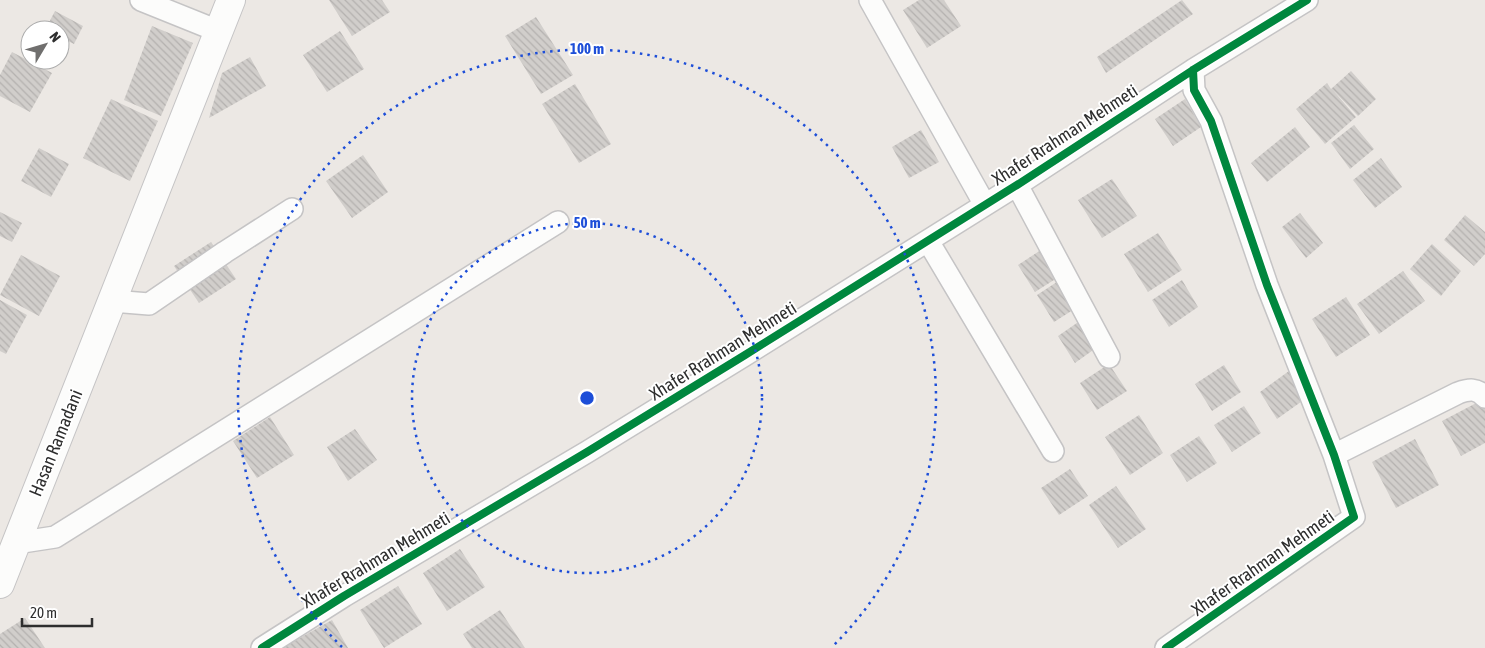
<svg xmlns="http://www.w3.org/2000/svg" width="1485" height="648" font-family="'Asap Condensed',sans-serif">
<defs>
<pattern id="building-back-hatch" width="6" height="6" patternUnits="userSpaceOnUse" patternTransform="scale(1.25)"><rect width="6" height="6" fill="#d1cecb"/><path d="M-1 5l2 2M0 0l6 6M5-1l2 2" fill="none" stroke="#b4b1af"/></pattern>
</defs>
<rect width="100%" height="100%" fill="#ece8e4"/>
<path fill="url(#building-back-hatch)" d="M329 0H382L390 12 352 36Z
M919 0H944L961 26 927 48 903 10Z
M1182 0 1193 14 1106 73 1097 57Z
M55 11 83 26 74 44 60 37V30H45Z
M536 17 573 75 541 94 505 36Z
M152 26 193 43 161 116 124 100Z
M340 31 364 69 327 92 303 55Z
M12 52 52 73 30 112 0 96V75Z
M250 57 266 86 209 118 222 73Z
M1351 71 1376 99 1358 116 1333 90 1356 117 1325 144 1296 109 1327 83 1331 89Z
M575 84 611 144 579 163 542 104Z
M111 99 158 121 130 181 83 158Z
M1185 99 1201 127 1173 146 1155 119Z
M1354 125 1374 149 1350 169 1331 143Z
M1295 127 1310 147 1267 182 1251 163Z
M921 130 939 162 909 178 892 147Z
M39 148 69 164 51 197 21 181Z
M363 155 388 192 352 218 326 181Z
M1381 158 1402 187 1375 208 1353 180Z
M1112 179 1137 216 1102 238 1078 200Z
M0 212 22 223 12 242 0 236Z
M1300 213 1323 243 1306 258 1282 227Z
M1465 215 1485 232V254L1474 266 1444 240Z
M1158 233 1182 270 1148 292 1124 254Z
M211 242 236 279 199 303 174 266Z
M1432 244 1461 271 1441 296 1410 269Z
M1047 246 1065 273 1035 292 1018 265Z
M21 255 60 276 39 316 0 295Z
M1403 271 1425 301 1379 334 1357 304Z
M1066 276 1084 303 1054 322 1037 295Z
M1182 280 1198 307 1169 327 1152 300Z
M1346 297 1370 335 1336 357 1312 319Z
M0 300 27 315 6 354 0 351Z
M1087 316 1103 343 1075 363 1058 336Z
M1109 364 1127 391 1097 410 1080 383Z
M1224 365 1241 392 1212 411 1195 384Z
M1289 371 1305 399 1277 419 1260 392Z
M1482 400 1485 406V443L1461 456 1442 421Z
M1244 406 1261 433 1232 452 1214 425Z
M1139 415 1163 453 1130 475 1105 437Z
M270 417 294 455 257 478 233 441Z
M355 429 377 460 348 481 327 447Z
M1199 436 1217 463 1187 482 1170 455Z
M1415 439 1439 485 1396 508 1372 462Z
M1070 469 1088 496 1059 515 1041 488Z
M1116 486 1146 529 1118 548 1089 505Z
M460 549 485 587 447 611 423 573Z
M398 586 422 624 384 648 360 610Z
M500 610 525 648H472L463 634Z
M25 618 45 648H0V634Z
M332 620 348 648H282Z"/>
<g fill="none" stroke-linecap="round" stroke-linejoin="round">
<defs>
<path id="street" d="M141 0 218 31
M870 0 985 205
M1017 185 1109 357
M928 241 1053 451
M112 301 149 304 225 252 292 209
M1334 455 1458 393C1469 389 1477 388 1485 397
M16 543 55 537 558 222
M262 648 344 596 587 452 745 355 1017 185 1193 70 1307 0
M1166 648 1354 517 1334 455 1267 285 1211 121 1194 90 1193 70"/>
<path id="secondary" d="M0 584 231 0"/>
</defs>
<use href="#street" stroke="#c5c4c5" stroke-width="24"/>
<use href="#secondary" stroke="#c5c4c5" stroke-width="30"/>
<use href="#street" stroke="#fcfcfb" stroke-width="21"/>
<use href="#secondary" stroke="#fcfcfb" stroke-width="28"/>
<defs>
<path id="cycleway" d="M262 648 344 596 587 452 745 355 1017 185 1193 70 1307 0
M1166 648 1354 517 1334 455 1267 285 1211 121 1194 90 1193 70"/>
</defs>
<use href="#cycleway" stroke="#fff" stroke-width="11"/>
<use href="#cycleway" stroke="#00873e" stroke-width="8"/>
</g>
<g fill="none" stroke="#1d4ed8" stroke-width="2.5" stroke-dasharray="2.5 5">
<circle cx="587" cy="398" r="175"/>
<path d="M342 647A349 349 0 1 1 832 647"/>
</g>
<g text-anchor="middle" stroke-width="4" stroke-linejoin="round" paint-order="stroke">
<g font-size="18" fill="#2e2e2e" stroke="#fff">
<text transform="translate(1065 135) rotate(-33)" y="6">Xhafer Rrahman Mehmeti</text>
<text transform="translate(723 351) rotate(-32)" y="6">Xhafer Rrahman Mehmeti</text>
<text transform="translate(56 443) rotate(-68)" y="6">Hasan Ramadani</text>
<text transform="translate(376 560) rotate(-31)" y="6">Xhafer Rrahman Mehmeti</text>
<text transform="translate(1263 563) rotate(-35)" y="6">Xhafer Rrahman Mehmeti</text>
</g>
</g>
<circle cx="587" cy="398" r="8" fill="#1d4ed8" stroke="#fff" stroke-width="2.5"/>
<g font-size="15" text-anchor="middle" font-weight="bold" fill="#1d4ed8" stroke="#fff" stroke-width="4" stroke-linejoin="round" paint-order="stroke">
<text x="587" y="54">100 m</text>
<text x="587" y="228">50 m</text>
</g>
<g transform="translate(45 45) rotate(52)"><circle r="24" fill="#ffffff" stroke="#ababab"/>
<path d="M0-4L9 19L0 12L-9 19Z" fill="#706f6e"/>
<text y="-8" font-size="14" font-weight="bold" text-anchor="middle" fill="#2e2e2e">N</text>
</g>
<path d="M22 618v8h70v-8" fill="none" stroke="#2e2e2e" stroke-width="2.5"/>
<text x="30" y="618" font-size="15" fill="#2e2e2e" stroke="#ffffff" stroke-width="4" paint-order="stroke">20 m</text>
</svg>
